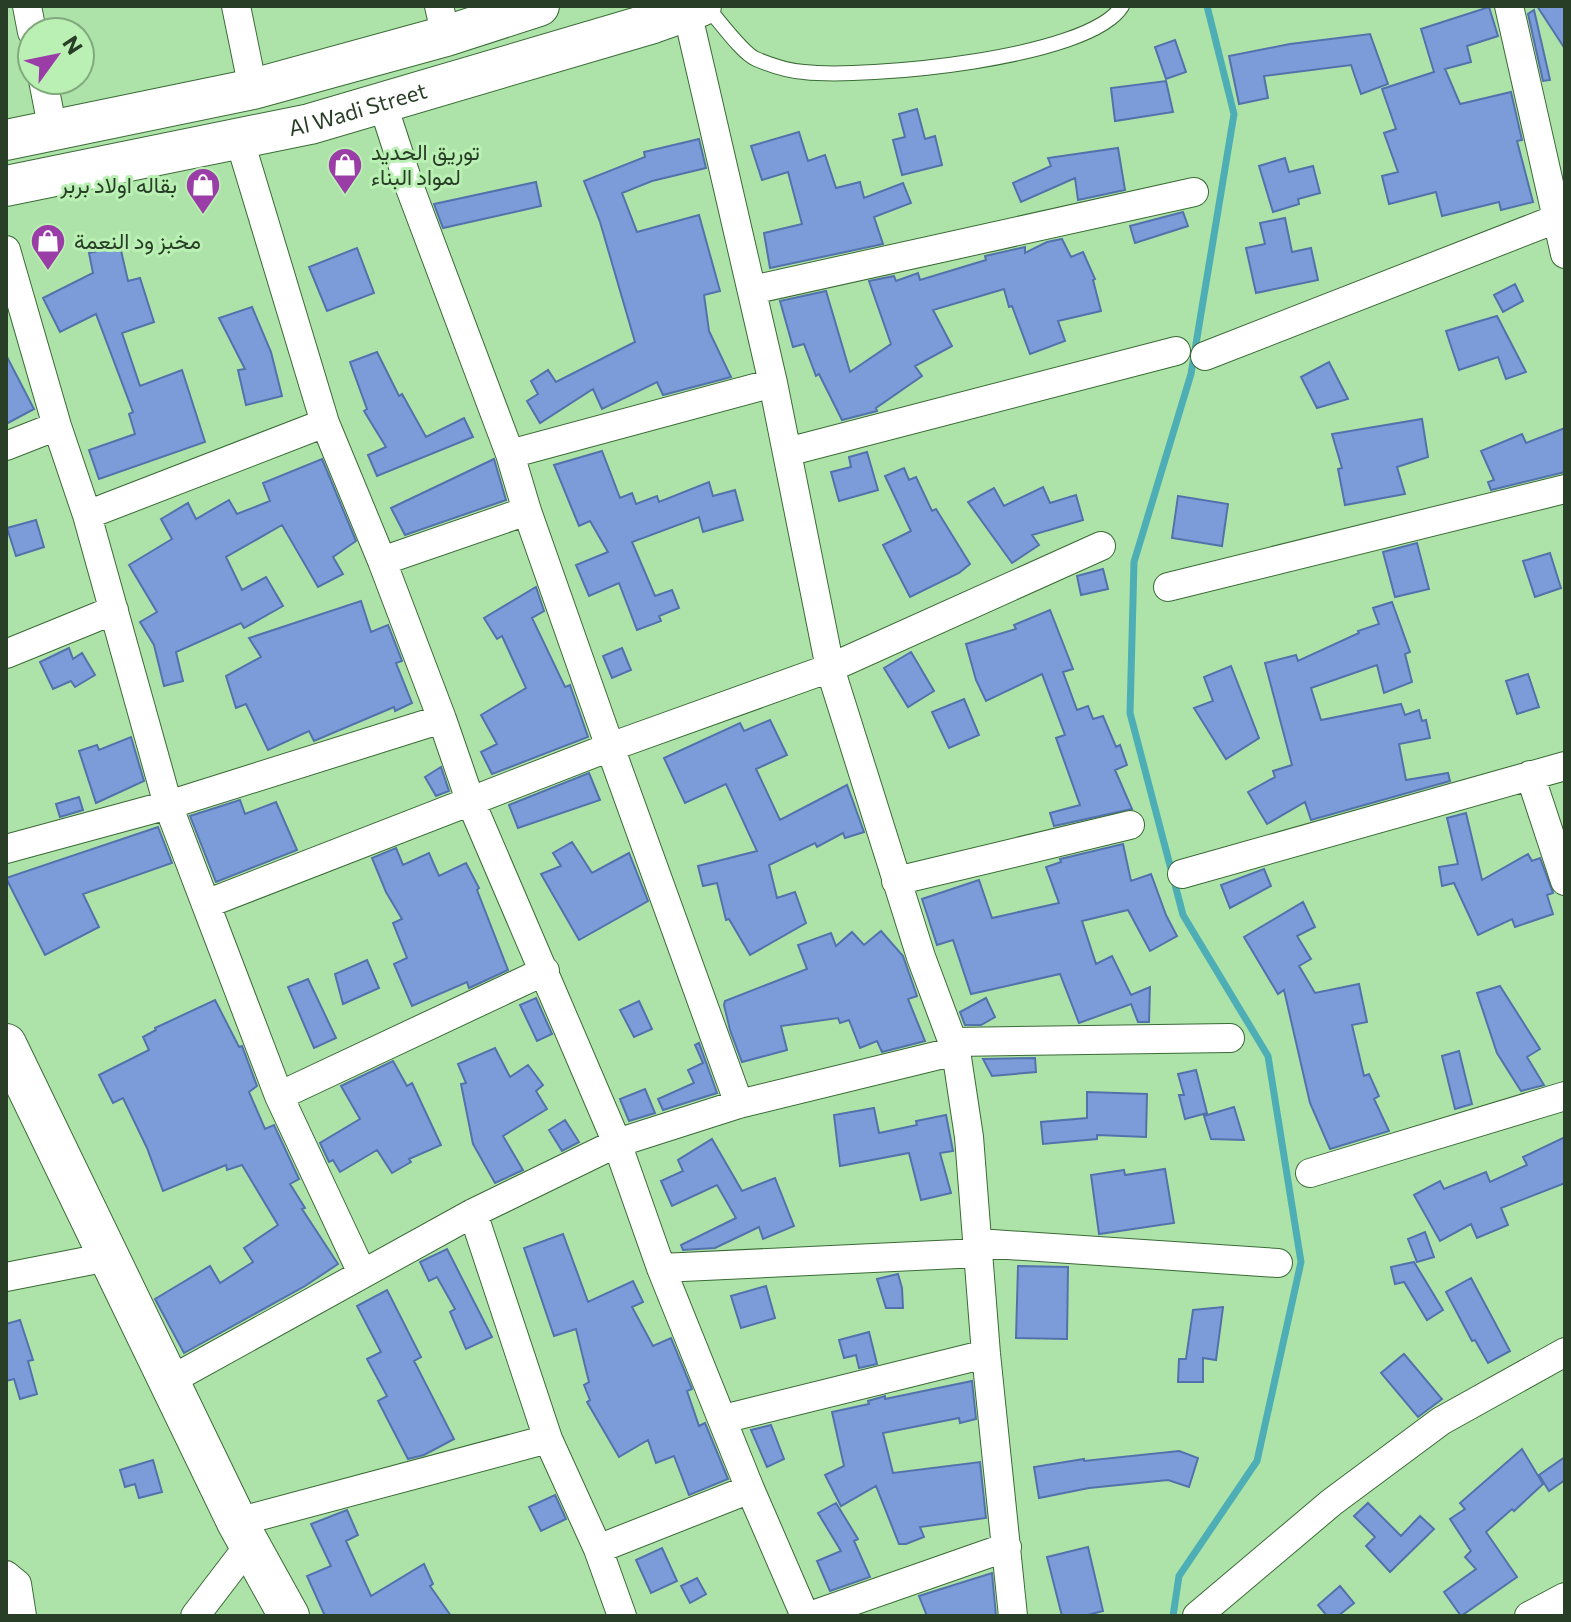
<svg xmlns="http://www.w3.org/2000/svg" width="1571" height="1622" font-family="Commissioner,Vazirmatn,sans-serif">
<rect width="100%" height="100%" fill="#ade3a8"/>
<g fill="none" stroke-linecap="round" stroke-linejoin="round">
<path stroke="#4eaeb6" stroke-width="7" d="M1173 1616 1179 1576 1257 1461 1301 1262 1268 1056 1183 915 1130 713 1134 562 1191 374 1234 114 1207 6"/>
</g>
<path fill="#7b9cd9" stroke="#5372ac" stroke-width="2" d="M1537 6H1565V49Z
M1489 7 1498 36 1467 46 1471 62 1445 69 1460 104 1511 92 1522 140 1517 141 1533 202 1501 210 1499 202 1442 216 1436 192 1389 204 1382 176 1398 172 1384 133 1396 129 1382 89 1434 72 1421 29Z
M1534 10 1550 80 1543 81 1528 14Z
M1370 34 1388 84 1361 94 1351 65 1264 76 1268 98 1239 104 1229 56 1290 44Z
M1175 40 1186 72 1166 79 1155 47Z
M1166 81 1173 112 1115 121 1111 88Z
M917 109 925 139 935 136 942 165 902 175 893 140 905 137 899 114Z
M799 132 808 161 825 155 836 188 860 182 864 198 903 183 911 203 874 217 883 244 770 268 764 233 802 224 788 172 762 180 751 146Z
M699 139 706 168 652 181 622 193 637 232 699 215 720 291 704 295 709 331 731 377 663 395 657 382 602 409 593 389 540 423 527 401 538 394 531 381 548 370 556 382 635 342 600 222 584 181 645 157 644 152Z
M1118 148 1125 190 1078 200 1075 178 1021 202 1013 183 1051 166 1048 158Z
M1285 158 1289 172 1313 166 1320 193 1298 199 1299 204 1273 212 1259 166Z
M536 182 541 206 443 228 434 204Z
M1183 212 1188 226 1135 243 1130 226Z
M1285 218 1292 252 1311 248 1318 280 1256 293 1246 248 1265 244 1260 223Z
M1062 239 1071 257 1083 252 1095 279 1093 280 1101 311 1058 321 1065 341 1030 354 1012 306 1009 307 1004 289 933 310 952 346 915 366 922 376 876 408 877 411 842 420 819 374 816 376 804 344 793 347 780 301 826 291 850 372 891 344 869 281 894 276 896 281 918 273 920 280 986 260 985 256 1025 247V253L1047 242Z
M120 246 128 281 140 278 154 322 122 333 140 386 182 370 205 442 99 479 89 450 135 434 129 414 133 412 96 314 60 332 43 298 93 273 89 253Z
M357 248 374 293 327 311 309 267Z
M1515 284 1523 301 1503 312 1494 295Z
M252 307 271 352 282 396 246 405 238 370 245 369 219 318Z
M1497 316 1526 372 1506 379 1498 357 1459 370 1446 331Z
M377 352 399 396 402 394 426 437 464 418 473 437 377 476 368 455 386 447 364 411 367 409 350 362Z
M6 355 34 409 6 424Z
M1329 362 1348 399 1317 408 1301 377Z
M1422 419 1428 457 1397 467 1405 494 1345 505 1338 469 1342 468 1332 434Z
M1565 428V472L1491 490 1488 482 1494 480 1481 451 1522 434 1526 443Z
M602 451 620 498 632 493 636 504 657 496 659 502 709 482 713 496 735 490 743 520 703 532 699 517 632 542 655 596 672 590 679 608 659 616 661 621 637 630 619 583 589 596 576 565 608 552 590 521 579 526 554 465Z
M867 452 878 490 839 501 831 472 851 467 849 457Z
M322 459 356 541 333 557 343 574 318 587 282 525 226 557 242 590 266 577 283 606 244 628 241 623 176 652 183 681 164 686 154 645 140 622 157 612 129 565 172 539 161 519 188 503 196 519 229 500 237 514 270 501 263 483Z
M494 459 506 500 405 535 391 508Z
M904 468 909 480 916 477 932 511 936 509 970 564 959 573 910 597 883 545 911 531 885 476Z
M1043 487 1050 503 1076 495 1083 520 1032 535 1039 545 1012 563 968 502 994 488 1004 506Z
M1178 496 1228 504 1222 546 1172 538Z
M36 520 44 547 16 556 7 528Z
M1417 543 1429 589 1395 597 1383 552Z
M1550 553 1561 588 1535 597 1523 561Z
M1103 569 1108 589 1081 595 1077 576Z
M536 587 544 611 532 618 565 687 570 685 588 737 492 774 481 752 497 744 481 715 526 688 502 636 497 639 484 618Z
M361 601 371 632 388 625 402 661 396 663 412 703 395 711 394 707 314 741 309 731 268 750 246 704 236 708 226 676 261 657 249 638Z
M1392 602 1410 652 1405 654 1412 682 1384 693 1377 665 1311 688 1321 720 1401 704 1405 715 1419 710 1422 721 1426 720 1430 738 1399 744 1406 780 1448 773 1450 781 1311 820 1305 802 1267 824 1248 792 1275 777 1273 771 1292 765 1265 663 1296 655 1298 661 1359 633 1358 631 1379 624 1373 608Z
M1050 610 1073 669 1063 672 1077 710 1088 706 1093 719 1103 716 1116 747 1120 745 1127 765 1115 770 1132 809 1054 826 1050 813 1080 805 1056 738 1065 735 1042 674 986 701 976 680 966 644 1016 629 1014 625Z
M69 648 73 659 82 653 95 675 75 687 71 681 53 689 40 662Z
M622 648 631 670 612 678 603 656Z
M911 652 934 691 908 707 884 668Z
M1231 666 1259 738 1226 759 1194 708 1213 701 1204 677Z
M1528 674 1539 707 1517 714 1506 681Z
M964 699 979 735 949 748 932 712Z
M770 720 787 755 756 769 780 820 847 785 864 832 845 838 843 833 817 847 815 843 769 865 777 898 795 892 806 923 750 955 729 919 726 920 717 883 703 886 698 866 757 851 726 784 685 803 664 758 740 723 744 731Z
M131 737 144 781 96 803 79 751 97 745 99 750Z
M441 767 449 791 436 796 425 777Z
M589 773 600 800 518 828 509 805Z
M79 797 83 810 60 817 56 804Z
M240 800 245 814 276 802 297 850 216 882 190 816Z
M1466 813 1482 880 1528 854 1532 861 1540 858 1553 893 1547 895 1553 914 1515 927 1512 919 1478 935 1454 883 1442 886 1439 867 1458 864 1447 818Z
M158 827 172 863 83 894 99 927 45 955 6 878Z
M572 842 592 873 629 853 648 901 579 940 541 874 561 866 553 853Z
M1123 844 1131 881 1151 874 1166 915 1177 936 1150 951 1128 910 1082 921 1096 964 1112 956 1131 995 1150 987 1149 1022H1138L1131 1004 1079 1023 1060 974 971 994 953 940 937 945 922 899 979 880 992 918 1059 903 1046 867 1061 862 1060 859Z
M396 848 403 865 429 853 439 876 466 863 479 888 477 890 508 970 469 988 467 982 412 1006 394 964 407 958 393 923 402 919 386 892 372 858Z
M1264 869 1271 886 1230 908 1221 885Z
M1303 902 1315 927 1297 936 1311 959 1299 966 1315 993 1359 984 1367 1022 1352 1025 1364 1076 1369 1074 1379 1096 1374 1099 1389 1131 1330 1149 1310 1103 1284 990 1278 994 1244 937Z
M881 931 903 956 917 996 908 999 925 1041 882 1052 877 1041 860 1048 849 1020 840 1023 838 1018 781 1026 787 1050 742 1062 730 1030 724 1005 725 1001 807 969 798 945 831 933 836 946 852 932 864 945Z
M367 960 379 988 343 1004 335 974Z
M308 979 336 1038 314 1048 288 987Z
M1500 986 1540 1049 1527 1057 1544 1085 1521 1091 1497 1053 1477 993Z
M536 998 552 1034 537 1041 520 1005Z
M986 998 995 1017 981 1025H965L960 1012Z
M215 1000 239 1047 242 1046 257 1086 249 1092 265 1129 274 1125 299 1179 290 1184 305 1208 302 1209 338 1264 305 1286 184 1353 155 1299 210 1266 220 1283 253 1262 244 1248 278 1225 242 1165 227 1170 226 1165 163 1191 147 1148 123 1098 113 1103 99 1075 149 1050 143 1037 156 1030 155 1028Z
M639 1001 652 1029 634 1037 620 1010Z
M699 1043 717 1093 663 1110 658 1099 694 1083 688 1070 703 1063 695 1045Z
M495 1048 510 1077 528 1065 543 1085 536 1091 547 1109 503 1136 523 1170 495 1183 473 1144 461 1084 466 1083 458 1064Z
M1459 1051 1472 1104 1455 1109 1442 1056Z
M1035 1058 1036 1072 992 1076 983 1059Z
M393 1061 407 1086 412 1083 441 1145 409 1159 411 1162 392 1173 377 1150 340 1172 333 1160 329 1162 320 1143 360 1119 341 1086Z
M1196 1070 1207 1113 1185 1119 1179 1095H1184L1178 1074Z
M645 1089 655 1113 629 1121 620 1099Z
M1087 1092 1147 1094 1146 1137 1097 1135V1139L1043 1144 1041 1122 1087 1118Z
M1234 1107 1244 1140 1211 1139 1204 1116Z
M874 1108 879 1133 917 1125 916 1121 946 1115 953 1151 940 1153 951 1193 921 1200 909 1153 840 1166 834 1115Z
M565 1120 579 1142 562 1151 549 1130Z
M1565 1137V1183L1501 1208 1508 1225 1477 1238 1471 1224 1440 1241 1414 1195 1440 1181 1444 1189 1486 1172 1490 1182 1527 1165 1523 1157Z
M712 1139 742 1191 775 1178 794 1226 763 1239 759 1227 715 1248 683 1250 681 1245 736 1218 717 1185 672 1206 661 1181 683 1171 678 1160Z
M1165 1169 1174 1223 1099 1234 1091 1175 1124 1170 1125 1175Z
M1425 1232 1434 1257 1417 1262 1408 1239Z
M563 1234 588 1302 633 1281 643 1302 632 1307 653 1346 671 1338 692 1389 687 1391 699 1426 705 1423 728 1479 689 1495 674 1456 656 1463 648 1440 619 1457 587 1402 590 1400 584 1385 589 1382 576 1329 554 1336 524 1248Z
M447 1249 492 1337 466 1349 450 1312 455 1309 437 1277 429 1281 420 1262Z
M1414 1262 1443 1310 1427 1320 1404 1282 1395 1284 1391 1267Z
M1018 1266 1068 1267 1067 1339 1016 1338Z
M898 1274 902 1288 903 1308H886L877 1279Z
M1471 1278 1510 1351 1488 1363 1475 1340 1472 1341 1446 1292Z
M766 1286 775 1318 741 1328 731 1296Z
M387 1290 421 1357 414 1361 454 1439 424 1455 408 1459 378 1401 387 1396 367 1359 381 1352 357 1306Z
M1223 1307 1216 1360 1203 1358V1382H1178L1179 1359H1186L1193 1310Z
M20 1320 33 1360 28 1361 37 1394 20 1399 14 1379 6 1381V1324Z
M869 1332 877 1364 859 1368 856 1355 844 1358 839 1340Z
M1404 1354 1442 1399 1418 1417 1381 1373Z
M972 1381 976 1419 960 1423 959 1418 883 1433 893 1473 980 1462 986 1518 920 1527 924 1537 906 1544H899L876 1486 841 1506 825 1475 844 1466 832 1412 869 1404 868 1401 885 1396V1399Z
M771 1425 784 1459 767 1467 751 1430Z
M1522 1449 1543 1484 1514 1511 1512 1509 1486 1532 1517 1577 1461 1616 1444 1592 1476 1569 1465 1557 1471 1551 1450 1519 1465 1509 1460 1503Z
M1179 1451 1198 1458 1189 1487 1168 1480 1089 1488 1039 1498 1034 1467 1084 1459V1461Z
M1565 1457V1480L1549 1491 1539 1475Z
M153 1460 162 1492 139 1498 135 1484 125 1487 120 1470Z
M555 1495 566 1519 541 1531 529 1507Z
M836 1503 858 1539 854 1541 870 1577 830 1591 817 1561 841 1551 818 1513Z
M1368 1503 1401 1536 1420 1516 1434 1529 1390 1572 1366 1546 1375 1537 1354 1516Z
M347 1510 358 1535 346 1541 371 1596 424 1564 433 1584 430 1586 451 1616H325L307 1576 331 1566 311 1524Z
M1088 1547 1103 1611 1084 1616H1062L1047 1557Z
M662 1548 677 1581 651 1593 636 1560Z
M992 1573 996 1616H927L919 1596Z
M697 1578 706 1594 690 1603 681 1586Z
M1340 1586 1354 1603 1338 1616H1327L1318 1605Z"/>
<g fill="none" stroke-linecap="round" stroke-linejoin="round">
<defs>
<path id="lane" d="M706 6C718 19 742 53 756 59 770 65 789 71 804 72 864 79 1090 59 1122 6"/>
<path id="street" d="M27 6 32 32
M236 6 253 89
M439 6 446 36
M1509 6 1565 254
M687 11 773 383 830 668 921 957 956 1051 969 1137 986 1354 1013 1616
M43 80 53 131
M382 102 410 188 510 454 527 511 610 747 739 1104
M239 138 325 423 382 561 442 719 470 800 617 1143 661 1268 750 1489 805 1616
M6 250 57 426 87 515 168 805 279 1096 362 1273
M752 290 1194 192
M1205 356 1556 219
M6 446 57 426
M787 452 1176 351
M510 454 773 383
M87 515 325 423
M382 561 527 511
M1168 587 1565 489
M6 654 114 610
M1530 775 1565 881
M6 849 168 805 442 719
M1182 874 1565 766
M896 881 1130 825
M206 904 610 747 830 668 1101 546
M953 1042 1230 1038
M279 1096 545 971
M1310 1173 1565 1096
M473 1213 548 1439 598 1549 622 1616
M978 1243 1278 1263
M661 1268 979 1253
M6 1277 108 1257
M169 1381 473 1213 617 1143 739 1104 956 1051
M723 1419 986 1354
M237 1522 548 1439
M598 1549 750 1489
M6 1575 17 1584 22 1616
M195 1616 250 1544
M810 1616 1007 1547
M1197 1616 1332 1502 1441 1421 1565 1352
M1529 1616 1565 1597"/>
<g id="secondary">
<path d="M6 140 253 89 446 36 539 6"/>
<path id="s1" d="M6 186 310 124 653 23 701 6"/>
<path d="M6 1044 237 1522 289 1616"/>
</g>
</defs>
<use href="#lane" stroke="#3a6b36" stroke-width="16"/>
<use href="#street" stroke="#3a6b36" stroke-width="30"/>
<use href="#secondary" stroke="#3a6b36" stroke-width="42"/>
<use href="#lane" stroke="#fff" stroke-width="14"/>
<use href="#street" stroke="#fff" stroke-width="28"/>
<use href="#secondary" stroke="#fff" stroke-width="40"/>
</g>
<defs>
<symbol id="shop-pin" viewBox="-11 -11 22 30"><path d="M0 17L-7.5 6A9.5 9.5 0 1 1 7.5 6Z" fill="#9a3da7" stroke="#baf0b4"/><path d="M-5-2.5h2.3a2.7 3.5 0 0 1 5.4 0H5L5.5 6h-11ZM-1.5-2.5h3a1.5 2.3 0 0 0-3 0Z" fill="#fff"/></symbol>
</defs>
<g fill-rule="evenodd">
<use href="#shop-pin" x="325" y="145" width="40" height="54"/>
<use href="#shop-pin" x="183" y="165" width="40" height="54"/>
<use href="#shop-pin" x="28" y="221" width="40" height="54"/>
</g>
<g text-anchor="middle" stroke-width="6" stroke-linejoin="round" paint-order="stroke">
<g font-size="22" fill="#293e27" stroke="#baf0b4">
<text dy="8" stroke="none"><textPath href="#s1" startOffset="360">Al Wadi Street</textPath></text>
</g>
<g font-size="22" fill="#293e27" stroke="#baf0b4" text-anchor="start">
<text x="371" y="160">توريق الحديد<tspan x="371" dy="25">لمواد البناء</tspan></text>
<text x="177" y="193" text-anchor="end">بقاله اولاد بربر</text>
<text x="74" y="249">مخبز ود النعمة</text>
</g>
</g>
<rect width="1571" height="1622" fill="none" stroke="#293e27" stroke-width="16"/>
<g transform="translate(56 56) rotate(57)"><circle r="38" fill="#baf0b4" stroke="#80a97c" stroke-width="2"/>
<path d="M0-6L14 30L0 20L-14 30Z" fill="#9a3da7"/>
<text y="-12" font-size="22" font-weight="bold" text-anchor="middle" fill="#293e27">N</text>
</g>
</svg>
